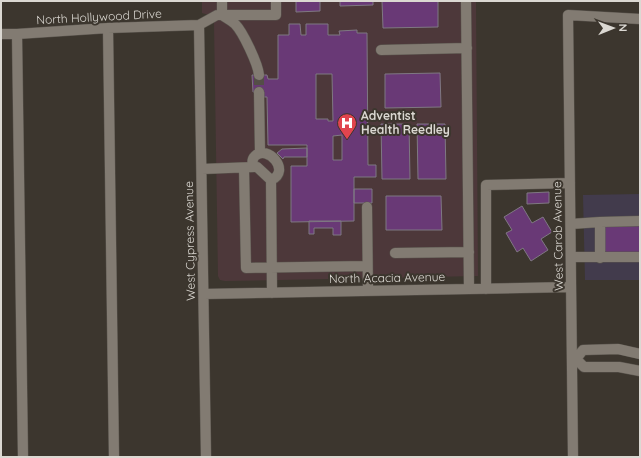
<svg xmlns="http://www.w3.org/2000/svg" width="641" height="458" font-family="Quicksand,sans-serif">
<rect width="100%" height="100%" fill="#3c362e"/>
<path fill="#423b4c" d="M640 194V280H585L583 195Z"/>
<path fill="#4d383a" d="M202 1H476L478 276 225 281 220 280 218 276 214 23 212 18 209 15 202 13Z"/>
<path fill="#693976" stroke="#7f7882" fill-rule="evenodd" d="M296 1H320V11L296 12Z
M340 1H373V5L340 6Z
M382 1H438V27L383 28Z
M289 24H300L301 35H306V24H328V35H340L339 31 357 30V33H367L368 165H376V177H354V221L291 222V166H307V145H268L267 97H264V92H253L252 75H267L268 79H278V35H289ZM316 74H332L333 121H328V119H316ZM342 135V160H333V136Z
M440 73 441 107 385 108V74Z
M381 124H409L410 179H382Z
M417 124H445L446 179H418Z
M307 148V157H284L283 159 277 153 282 149Z
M354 189H372V203H354Z
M549 192V203L527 204V193Z
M386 196H441L442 230H386Z
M522 206 532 223 543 217 552 232 541 239 548 250 531 261 523 248 517 252 506 233 512 230 504 217Z
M309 221H341V235H333V228H314V234H309Z
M640 225V254L605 255V226Z"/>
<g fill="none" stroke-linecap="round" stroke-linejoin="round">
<path stroke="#544e47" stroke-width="10" stroke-dasharray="10 5" stroke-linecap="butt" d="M259 75V92"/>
<defs>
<path id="minor" d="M466 1 469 289
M222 15C226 18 231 20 235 24 243 32 258 64 259 75
M222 15H276V1
M199 25 206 457
M108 28 114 457
M1 34H17L108 28 199 25 217 15H222V1
M17 34 23 457
M381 50 467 48
M259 92 260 153
M244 168 246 268 367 266
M202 169 254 167H257L271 180C292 171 267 144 255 156 252 159 252 163 254 167
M271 180 272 293
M367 207 368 291
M600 222 640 221
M571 224 600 222V258
M395 253 469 252
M571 257H640
M486 289V185L570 183
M204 294 571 287
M573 359H576L583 350 618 349 640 354
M576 359 584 367H619L640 371
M573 457 568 15 640 19"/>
</defs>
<use href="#minor" stroke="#5a554e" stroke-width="11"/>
<use href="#minor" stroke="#827b72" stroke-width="10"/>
</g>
<defs>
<symbol id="hospital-pin" viewBox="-11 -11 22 30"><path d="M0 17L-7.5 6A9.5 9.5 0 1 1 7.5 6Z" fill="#e0444e" stroke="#3c362e"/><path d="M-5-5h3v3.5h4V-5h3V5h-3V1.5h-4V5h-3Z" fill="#fff"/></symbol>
</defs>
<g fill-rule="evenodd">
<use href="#hospital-pin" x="336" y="112" width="22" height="30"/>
</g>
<g text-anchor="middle" stroke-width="4" stroke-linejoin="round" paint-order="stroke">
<g font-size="12" fill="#dbd8d2" stroke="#3c362e">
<text transform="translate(99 17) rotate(-3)" y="4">North Hollywood Drive</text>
<text transform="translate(558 236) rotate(-91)" y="4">West Carob Avenue</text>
<text transform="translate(190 241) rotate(-91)" y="4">West Cypress Avenue</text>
<text transform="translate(387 278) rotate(-1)" y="4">North Acacia Avenue</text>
</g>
<g font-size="12" font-weight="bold" fill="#dbd8d2" stroke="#3c362e" text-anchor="start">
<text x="361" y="120">Adventist<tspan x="361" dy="14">Health Reedley</tspan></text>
</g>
</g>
<rect width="641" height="458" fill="none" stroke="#dbd8d2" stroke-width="4"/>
<g transform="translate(613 28) rotate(89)" stroke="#3c362e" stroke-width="3" paint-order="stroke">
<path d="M0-3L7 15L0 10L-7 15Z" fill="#dbd8d2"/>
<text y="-6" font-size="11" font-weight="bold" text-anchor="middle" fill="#dbd8d2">N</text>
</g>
</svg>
